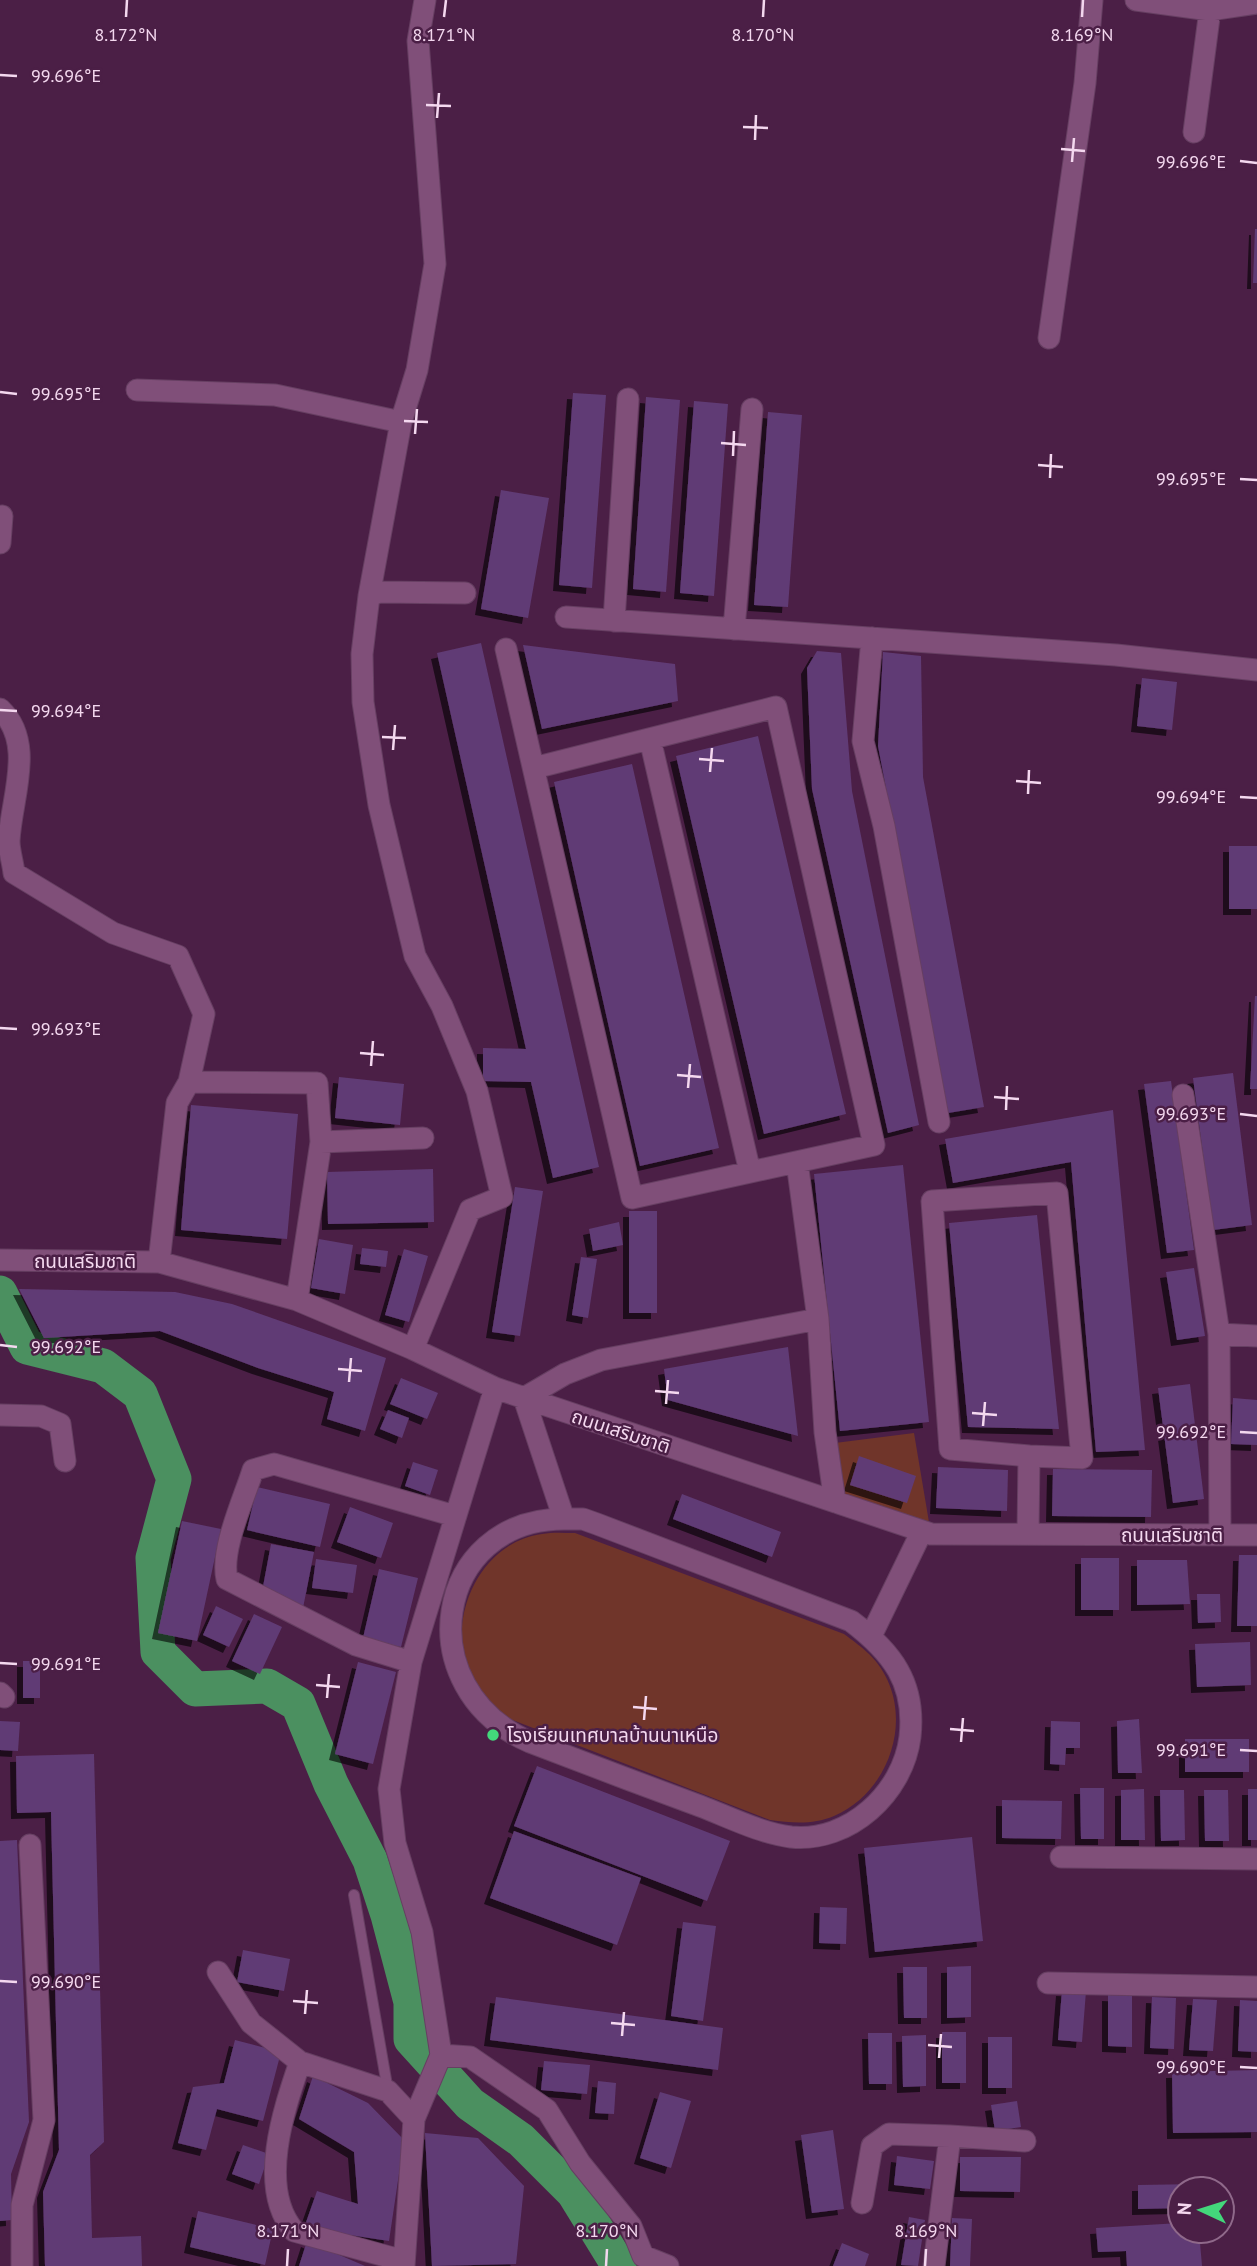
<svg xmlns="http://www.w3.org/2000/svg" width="1257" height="2266" font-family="'PT Sans','Noto Sans Thai',sans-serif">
<defs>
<filter id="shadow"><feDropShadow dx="-6" dy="6" stdDeviation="0" flood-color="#0009"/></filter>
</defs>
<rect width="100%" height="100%" fill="#4b1f46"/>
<path fill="#70352a" d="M914 1433 931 1534 835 1502 827 1444Z
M575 1533 844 1634C852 1640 862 1647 869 1654 919 1703 895 1790 834 1816 813 1825 792 1823 770 1820L505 1717C489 1702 473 1688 466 1666 449 1612 482 1542 542 1534 553 1532 564 1533 575 1533Z"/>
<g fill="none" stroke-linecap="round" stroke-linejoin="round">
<path stroke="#4b9060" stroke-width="35" d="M0 1293 27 1347 103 1366 140 1394 174 1479 153 1558 158 1652 195 1689 267 1686 298 1704 331 1784 370 1860 388 1915 411 2002V2039L470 2104 521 2140 574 2193 619 2266"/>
</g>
<path fill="#603b75" filter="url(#shadow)" d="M1255 229H1257V283H1253Z
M573 393 606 395 592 588 559 585Z
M646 397 680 400 666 592 633 589Z
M694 401 728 404 714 596 680 593Z
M768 412 802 415 788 607 754 605Z
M501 490 549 498 528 618 481 609Z
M481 643 599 1167 553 1178 531 1082 483 1081V1048L526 1049 437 653Z
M523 645 675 664 678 701 542 729Z
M817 651 841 653 852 791 919 1125 888 1133 812 789 807 668Z
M883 652 921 656 923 777 984 1107 948 1113 878 746Z
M1142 678 1177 682 1172 730 1137 726Z
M758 736 846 1114 764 1134 676 756Z
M632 764 719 1148 640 1166 554 782Z
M1229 846H1257V909H1229Z
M1255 996H1257V1089H1250Z
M1233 1073 1252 1225 1213 1230 1193 1078Z
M339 1077 404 1084 400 1125 335 1118Z
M1171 1081 1194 1250 1167 1253 1144 1084Z
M191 1105 298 1114 287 1239 181 1230Z
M1113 1110 1145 1450 1096 1452 1071 1162 953 1183 945 1139Z
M903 1165 929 1422 840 1431 814 1174Z
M433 1169 434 1222 328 1224 327 1172Z
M515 1187 543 1191 520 1336 492 1332Z
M629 1211H657V1313H629Z
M1037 1215 1059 1429 968 1427 949 1223Z
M619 1222 623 1245 593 1251 589 1229Z
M319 1239 353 1245 345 1294 311 1288Z
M362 1248 388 1251 386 1267 360 1264Z
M404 1249 428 1256 409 1322 385 1315Z
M581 1257 597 1259 588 1318 572 1315Z
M1194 1268 1205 1336 1177 1340 1166 1272Z
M19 1289 175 1292 232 1304 386 1358 365 1431 327 1419 334 1392 258 1368 160 1331 44 1338Z
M788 1347 798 1436 668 1400 664 1369Z
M401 1378 438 1393 427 1419 390 1404Z
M1190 1384 1204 1499 1173 1503 1158 1388Z
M1233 1398 1257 1400V1445L1231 1444Z
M388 1410 409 1418 402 1438 380 1429Z
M859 1456 916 1476 907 1503 850 1485Z
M413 1462 438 1470 430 1495 405 1486Z
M938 1467 1008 1470 1007 1511 936 1508Z
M1053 1469 1152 1470 1151 1517 1052 1516Z
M257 1487 330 1504 320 1547 247 1530Z
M682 1494 781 1532 772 1557 673 1519Z
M350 1507 393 1523 381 1558 337 1542Z
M182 1521 221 1529 197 1641 158 1633Z
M271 1544 314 1552 303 1608 262 1592Z
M1239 1555H1257V1626H1237Z
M1081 1558H1119V1610H1081Z
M316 1559 357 1565 353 1593 312 1588Z
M1137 1560H1187L1190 1604 1137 1605Z
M379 1569 418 1578 401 1647 363 1638Z
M1197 1594H1220L1221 1622 1198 1623Z
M216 1606 243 1619 229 1647 203 1635Z
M254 1614 282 1627 260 1674 232 1661Z
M1250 1642 1251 1685 1197 1687 1195 1644Z
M23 1661H40V1698H23Z
M358 1662 396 1672 373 1764 335 1754Z
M1139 1719 1142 1773H1118L1117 1721Z
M0 1721 20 1722 18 1751 0 1750Z
M1051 1721 1080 1722V1748H1066L1065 1765 1050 1764Z
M1185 1739H1249V1772H1185Z
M94 1754 104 2142 90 2155 92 2238 141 2236 142 2266H45L43 2192 59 2150 51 1812 17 1813 16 1756Z
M537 1766 730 1841 707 1901 514 1826Z
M1080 1788H1104V1839H1081Z
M1144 1789 1145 1840H1121V1790Z
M1248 1789H1257V1840H1248Z
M1160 1790H1184L1185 1840 1161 1841Z
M1204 1790H1228L1229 1841H1205Z
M1002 1800 1062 1801 1061 1839 1002 1838Z
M514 1831 641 1878 617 1945 490 1898Z
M972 1837 983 1941 875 1952 864 1848Z
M17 1840 29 2122 11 2174 12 2220 0 2221V1841Z
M820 1907 847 1908 846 1944 819 1943Z
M683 1922 716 1926 703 2021 671 2016Z
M243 1950 290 1959 284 1991 237 1982Z
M971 1966V2017L947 2018V1967Z
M903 1967H927V2018H904Z
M1062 1990 1086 1991 1082 2042 1058 2040Z
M1108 1995 1132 1996V2047L1108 2046Z
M496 1997 723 2028 718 2070 490 2040Z
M1152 1997 1176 1998 1174 2049 1150 2048Z
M1193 1999 1217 2000 1213 2051 1189 2050Z
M1240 2000 1257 2001V2052L1238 2051Z
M942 2032H966V2083H942Z
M868 2033H892V2084H869Z
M926 2035V2086L903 2087 902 2036Z
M988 2037H1012V2088H988Z
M235 2040 281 2052 263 2121 217 2109 206 2150 178 2143 193 2087 224 2083Z
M544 2061 590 2065 587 2094 541 2090Z
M1257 2070V2132L1173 2133 1172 2072Z
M313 2076 368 2103 404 2140 389 2241 304 2228 317 2191 358 2204 354 2152 299 2119Z
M598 2081 616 2083 614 2114 595 2113Z
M660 2092 691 2101 671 2168 640 2158Z
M1017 2101 1021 2127 995 2131 991 2105Z
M833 2130 844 2209 812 2213 801 2135Z
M425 2133 478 2138 524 2186 516 2264 432 2266Z
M243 2145 269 2154 259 2184 232 2174Z
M897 2156 934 2161 930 2189 894 2185Z
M960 2157H1021L1020 2192 960 2191Z
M1201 2184V2189H1180V2208L1138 2209V2185Z
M198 2211 273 2229 265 2265 190 2247Z
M909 2217 925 2220 918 2266 901 2265Z
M952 2218 972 2219 970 2266H950Z
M1180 2223V2231H1199L1202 2266H1127L1126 2251 1098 2252 1096 2228Z
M307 2241 365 2266H299Z
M842 2243 869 2254 865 2266H833Z"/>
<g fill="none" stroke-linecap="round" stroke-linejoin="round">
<defs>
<path id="service" d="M354 1895 388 2091"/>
<path id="minor" d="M1136 0 1210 10 1257 3
M1194 132 1210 10
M1049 338 1085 83 1092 0
M137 390 275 395 401 422
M0 543 2 516
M369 596 401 422 417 370 435 264 418 41 425 0
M566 617 1116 655 1257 670
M614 621 628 399
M734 629 752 409
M872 638 863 741 884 826 939 1122
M506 649 632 1198 874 1145 776 707 534 768
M0 709C36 743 11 798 9 841 9 851 13 863 14 873L113 933 178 956 204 1014 189 1082 177 1103 159 1262
M650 739 750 1172
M189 1082 317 1083 321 1142
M1183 1095 1219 1334 1257 1336
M797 1162 818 1319 825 1432 835 1502
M0 1260 159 1262 297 1300 413 1349 495 1388 931 1534 1257 1535
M297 1300 321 1142 423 1138
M1219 1334 1220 1535
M413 1349 470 1210 502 1197 477 1091 442 1006 415 956 379 805 363 702 362 654 369 596 379 592 465 593
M0 1415 41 1416 60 1424 65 1461
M564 1519H583L597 1524 851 1621C892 1652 916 1683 910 1737 903 1793 849 1843 791 1837 760 1833 729 1817 700 1806 643 1785 587 1764 530 1742 407 1689 434 1519 564 1519L524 1398 565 1374 601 1360 818 1319
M1028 1534 1029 1456 950 1449 932 1201 1057 1193 1082 1458 1029 1456
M871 1636 922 1531
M411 1662 356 1645 227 1579C220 1550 244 1499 253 1470L274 1464 455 1516
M0 1693 4 1697
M1061 1857 1257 1859
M218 1972 251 2023 300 2062 388 2091 414 2119
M1048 1983 1257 1987
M441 2055 470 2057 547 2110 580 2163 631 2226 643 2256 668 2266
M300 2062C284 2109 257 2188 294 2231L404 2261
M862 2203 872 2146 889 2134 950 2136
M22 2266V2205L44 2120 30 1845
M404 2266 414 2119 441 2055 422 1932 395 1843 389 1789 411 1662 495 1388
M934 2266 950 2136 1025 2141"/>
</defs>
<use href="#service" stroke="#663f62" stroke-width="12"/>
<use href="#minor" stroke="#663f62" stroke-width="23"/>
<use href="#service" stroke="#804f79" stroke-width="10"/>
<use href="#minor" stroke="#804f79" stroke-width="21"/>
</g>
<path fill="none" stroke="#f4d8ef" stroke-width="2.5" d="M126 17 127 0M444 17 446 0M763 17 764 0M1082 17 1083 0M0 75 17 76M426 105 451 106M437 118 439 93M743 127 768 128M755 140 756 115M1061 149 1085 151M1240 161 1257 163M1072 162 1074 138M0 392 17 394M404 421 428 422M415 434 417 409M721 443 746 445M733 456 734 431M1038 465 1063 467M1050 478 1051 454M1240 479 1257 480M0 710 17 711M382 737 406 738M393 750 395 725M699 759 724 761M710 772 712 748M1016 781 1041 783M1028 794 1029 770M1240 797 1257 798M0 1028 17 1029M360 1053 384 1055M371 1066 373 1041M677 1075 701 1077M688 1088 690 1064M994 1097 1019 1099M1006 1110 1007 1086M1240 1114 1257 1116M0 1345 17 1347M338 1369 362 1371M349 1382 351 1358M655 1391 679 1393M666 1404 668 1380M972 1413 997 1415M983 1426 985 1402M1240 1432 1257 1433M0 1663 17 1664M316 1685 340 1687M327 1698 329 1674M633 1707 657 1709M644 1720 646 1696M950 1729 974 1731M961 1742 963 1718M1240 1750 1257 1751M0 1981 17 1982M293 2001 318 2003M305 2014 307 1990M611 2023 635 2025M622 2036 624 2012M928 2045 952 2047M939 2058 941 2034M1240 2067 1257 2068M287 2266 288 2249M606 2266 607 2249M925 2266 926 2249"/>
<circle fill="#43d77b" stroke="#4b1f46" stroke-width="2.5" cx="493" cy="1735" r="7"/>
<g text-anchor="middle" stroke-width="5" stroke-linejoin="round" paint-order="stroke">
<g font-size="19" fill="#f4d8ef" stroke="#4b1f46">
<text x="85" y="1268">ถนนเสริมชาติ</text>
<text transform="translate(621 1431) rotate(18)" y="7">ถนนเสริมชาติ</text>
<text x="1172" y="1542">ถนนเสริมชาติ</text>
</g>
<g font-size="19" fill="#f4d8ef" stroke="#4b1f46" text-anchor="start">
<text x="507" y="1742">โรงเรียนเทศบาลบ้านนาเหนือ</text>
</g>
</g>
<g font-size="18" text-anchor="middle" fill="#f4d8ef" stroke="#4b1f46" stroke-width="5" stroke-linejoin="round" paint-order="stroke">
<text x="126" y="41">8.172°N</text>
<text x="444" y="41">8.171°N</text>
<text x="763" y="41">8.170°N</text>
<text x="1082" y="41">8.169°N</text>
<text x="66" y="82">99.696°E</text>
<text x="1191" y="168">99.696°E</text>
<text x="66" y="400">99.695°E</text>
<text x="1191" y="485">99.695°E</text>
<text x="66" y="717">99.694°E</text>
<text x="1191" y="803">99.694°E</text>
<text x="66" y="1035">99.693°E</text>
<text x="1191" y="1120">99.693°E</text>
<text x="66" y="1353">99.692°E</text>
<text x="1191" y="1438">99.692°E</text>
<text x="66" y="1670">99.691°E</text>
<text x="1191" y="1756">99.691°E</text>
<text x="66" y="1988">99.690°E</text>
<text x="1191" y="2073">99.690°E</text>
<text x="288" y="2237">8.171°N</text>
<text x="607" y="2237">8.170°N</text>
<text x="926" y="2237">8.169°N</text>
</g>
<g transform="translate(1201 2210) rotate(274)"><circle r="33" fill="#4b1f46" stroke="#8f698a" stroke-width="2"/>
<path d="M0-5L12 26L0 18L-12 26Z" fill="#43d77b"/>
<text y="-10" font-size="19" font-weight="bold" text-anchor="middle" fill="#f4d8ef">N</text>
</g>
</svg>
